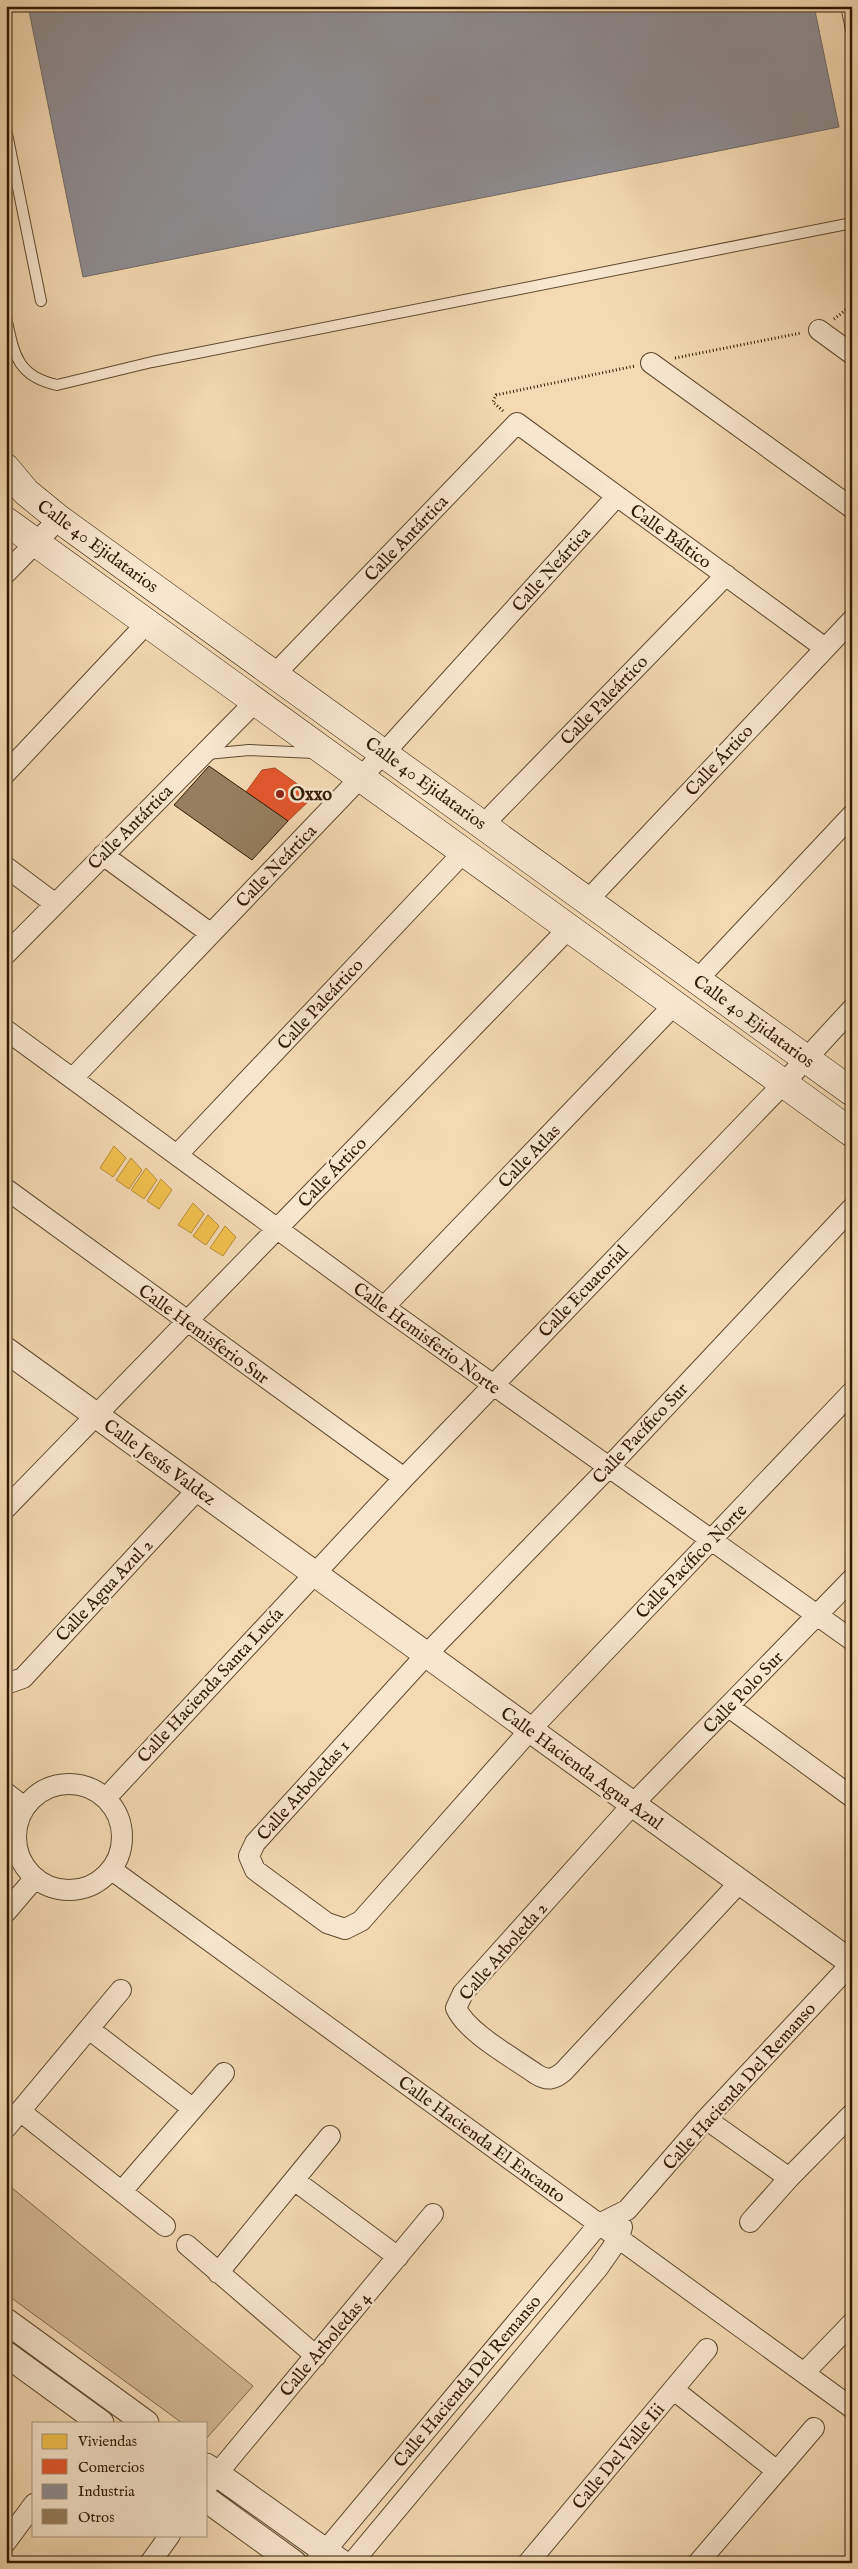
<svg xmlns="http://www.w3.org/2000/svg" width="858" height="2569" font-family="'IM FELL English',serif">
<rect width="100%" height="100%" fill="#f4d9b3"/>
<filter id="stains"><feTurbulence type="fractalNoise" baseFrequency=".004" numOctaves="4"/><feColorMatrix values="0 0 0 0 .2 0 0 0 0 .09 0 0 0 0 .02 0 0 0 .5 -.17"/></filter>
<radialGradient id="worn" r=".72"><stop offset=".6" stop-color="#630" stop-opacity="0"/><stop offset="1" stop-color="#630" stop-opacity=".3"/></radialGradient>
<path fill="#d3b995" stroke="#826a4c" d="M6 2183 253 2386 206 2439V2423H182L6 2294Z"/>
<path fill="#f2c14e" stroke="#b88f38" d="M114 1146 126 1158 113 1177 100 1168Z
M131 1158 142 1170 129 1189 116 1180Z
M146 1168 157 1180 144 1199 131 1190Z
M161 1179 172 1190 159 1209 147 1201Z
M193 1203 204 1214 191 1233 178 1225Z
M208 1215 219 1226 206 1245 193 1236Z
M225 1226 236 1237 223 1256 210 1248Z"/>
<path fill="#e4572e" stroke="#ae4521" d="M275 768 314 796 288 821 246 792 262 770Z"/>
<path fill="#8d8d92" stroke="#716b67" d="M28 6H814L839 127 83 277Z"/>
<path fill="#967e5f" stroke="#301b03" d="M209 766 288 821 252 860 174 805Z"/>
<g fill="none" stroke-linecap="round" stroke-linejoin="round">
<defs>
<path id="service" d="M846 6 852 34
M6 129 41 301
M6 317C14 353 16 376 57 385L152 362 852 223
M207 754 249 750 314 753"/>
<path id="minor" d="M819 330 852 354
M651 363 852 508
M6 573 59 519
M275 674 517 423 825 648
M6 773 146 624
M483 825 726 575
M103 855 210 933
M6 867 54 903
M587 901 852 620
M6 954 255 702
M697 980 852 815
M6 1030 384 1307 852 1640
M73 1078 384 753 617 496
M177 1155 463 853
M6 1189 404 1478
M852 1208 608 1468 426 1655 255 1843 249 1856 255 1870 327 1923 345 1929 361 1921 530 1730 852 1392
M384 1307 674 1005
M6 1508 568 929
M6 1684 23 1678 198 1489
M729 1707 852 1797
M16 1837a53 53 0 1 1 106 0a53 53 0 1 1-106 0Z
M6 1793 24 1807
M106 1798 404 1478 783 1084 852 1009
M112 1870 852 2408
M740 1882 564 2071C554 2080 547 2081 536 2074 514 2058 467 2033 456 2008L463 1993 633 1804 852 1579
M6 1912 35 1878
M89 2029 192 2108
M20 2111 165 2226
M706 2119 789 2178
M6 2128 121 1990
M294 2180 398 2257
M122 2191 224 2073
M750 2222 789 2178 852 2114
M187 2245 316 2356
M218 2273 330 2136
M804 2373 852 2323
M674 2390 777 2471
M206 2487 433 2214
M6 2542 34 2504
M150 2563 170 2535
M315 2563 599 2224 627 2210 706 2119 852 1963
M352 2563 598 2268 619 2238 622 2227
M528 2563 707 2349
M698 2563 814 2428"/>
<path id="tertiary" d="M6 1350 852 1963
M6 2321 146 2423
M6 2354 101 2423
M206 2466 342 2563
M206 2499 294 2563"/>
<path id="secondary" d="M6 468 26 492 59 519 852 1092
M6 521 852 1133"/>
</defs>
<use href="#service" stroke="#614a2f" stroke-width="12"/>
<use href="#minor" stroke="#614a2f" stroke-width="22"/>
<use href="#tertiary" stroke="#614a2f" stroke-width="27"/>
<use href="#secondary" stroke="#301b03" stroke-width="29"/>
<path stroke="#301b03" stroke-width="3" stroke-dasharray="1 2.5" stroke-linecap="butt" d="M834 319 852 305
M675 358 801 333
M503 411 493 402 496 395 635 366"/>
<use href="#service" stroke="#f8e6ce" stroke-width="10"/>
<use href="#minor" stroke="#f8e6ce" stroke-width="20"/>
<use href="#tertiary" stroke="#f8e6ce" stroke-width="25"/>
<use href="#secondary" stroke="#f8e6ce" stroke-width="28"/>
</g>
<circle fill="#8f2418" stroke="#f8e6ce" stroke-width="2" cx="280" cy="794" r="5"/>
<g text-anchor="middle" stroke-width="5" stroke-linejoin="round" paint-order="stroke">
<g font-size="18" fill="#301b03" stroke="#f8e6ce">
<text transform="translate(671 536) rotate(36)" y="6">Calle Báltico</text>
<text transform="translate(406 538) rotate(-46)" y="6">Calle Antártica</text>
<text transform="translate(98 546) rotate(36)" y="6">Calle 40 Ejidatarios</text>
<text transform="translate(551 569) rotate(-48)" y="6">Calle Neártica</text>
<text transform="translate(604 700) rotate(-46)" y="6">Calle Paleártico</text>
<text transform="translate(719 760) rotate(-47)" y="6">Calle Ártico</text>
<text transform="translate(426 783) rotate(36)" y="6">Calle 40 Ejidatarios</text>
<text transform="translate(130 827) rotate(-45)" y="6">Calle Antártica</text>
<text transform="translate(276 866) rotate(-46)" y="6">Calle Neártica</text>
<text transform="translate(320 1004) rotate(-47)" y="6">Calle Paleártico</text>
<text transform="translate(754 1021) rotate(36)" y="6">Calle 40 Ejidatarios</text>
<text transform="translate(529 1156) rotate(-46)" y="6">Calle Atlas</text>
<text transform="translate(332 1172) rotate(-46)" y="6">Calle Ártico</text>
<text transform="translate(583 1291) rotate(-46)" y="6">Calle Ecuatorial</text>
<text transform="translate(204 1334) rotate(36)" y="6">Calle Hemisferio Sur</text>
<text transform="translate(427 1338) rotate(36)" y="6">Calle Hemisferio Norte</text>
<text transform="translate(640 1433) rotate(-47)" y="6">Calle Pacífico Sur</text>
<text transform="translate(160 1462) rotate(36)" y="6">Calle Jesús Valdez</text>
<text transform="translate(691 1561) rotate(-46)" y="6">Calle Pacífico Norte</text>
<text transform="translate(104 1590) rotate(-47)" y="6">Calle Agua Azul 2</text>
<text transform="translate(210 1685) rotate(-47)" y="6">Calle Hacienda Santa Lucía</text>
<text transform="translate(743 1692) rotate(-46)" y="6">Calle Polo Sur</text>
<text transform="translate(582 1768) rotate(36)" y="6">Calle Hacienda Agua Azul</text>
<text transform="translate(303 1790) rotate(-48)" y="6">Calle Arboledas 1</text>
<text transform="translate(503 1951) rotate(-49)" y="6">Calle Arboleda 2</text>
<text transform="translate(739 2086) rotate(-48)" y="6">Calle Hacienda Del Remanso</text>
<text transform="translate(482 2139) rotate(36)" y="6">Calle Hacienda El Encanto</text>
<text transform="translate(325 2344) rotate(-50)" y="6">Calle Arboledas 4</text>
<text transform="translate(467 2381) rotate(-50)" y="6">Calle Hacienda Del Remanso</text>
<text transform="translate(618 2456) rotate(-50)" y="6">Calle Del Valle Iii</text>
</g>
<g font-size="18" font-weight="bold" fill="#301b03" stroke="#f8e6ce" text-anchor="start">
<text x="290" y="800">Oxxo</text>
</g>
</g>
<rect width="858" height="2569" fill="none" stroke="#f4d9b3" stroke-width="25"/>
<rect x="8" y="8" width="843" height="2554" fill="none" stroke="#301b03" stroke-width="2.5"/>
<rect x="12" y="12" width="833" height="2544" fill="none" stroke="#301b03"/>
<rect x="32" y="2422" width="175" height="115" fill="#f8e6ce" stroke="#a8957d"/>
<rect x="42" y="2434" width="25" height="15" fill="#f2c14e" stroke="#a8957d"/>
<text x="78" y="2446" font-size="15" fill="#301b03">Viviendas</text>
<rect x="42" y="2459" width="25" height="15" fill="#e4572e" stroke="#a8957d"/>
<text x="78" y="2472" font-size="15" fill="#301b03">Comercios</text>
<rect x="42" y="2484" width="25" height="15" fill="#8d8d92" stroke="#a8957d"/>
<text x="78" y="2496" font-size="15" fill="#301b03">Industria</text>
<rect x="42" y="2509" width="25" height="15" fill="#967e5f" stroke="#a8957d"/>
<text x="78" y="2522" font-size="15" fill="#301b03">Otros</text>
<rect width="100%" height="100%" filter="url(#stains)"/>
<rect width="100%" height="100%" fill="url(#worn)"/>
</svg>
